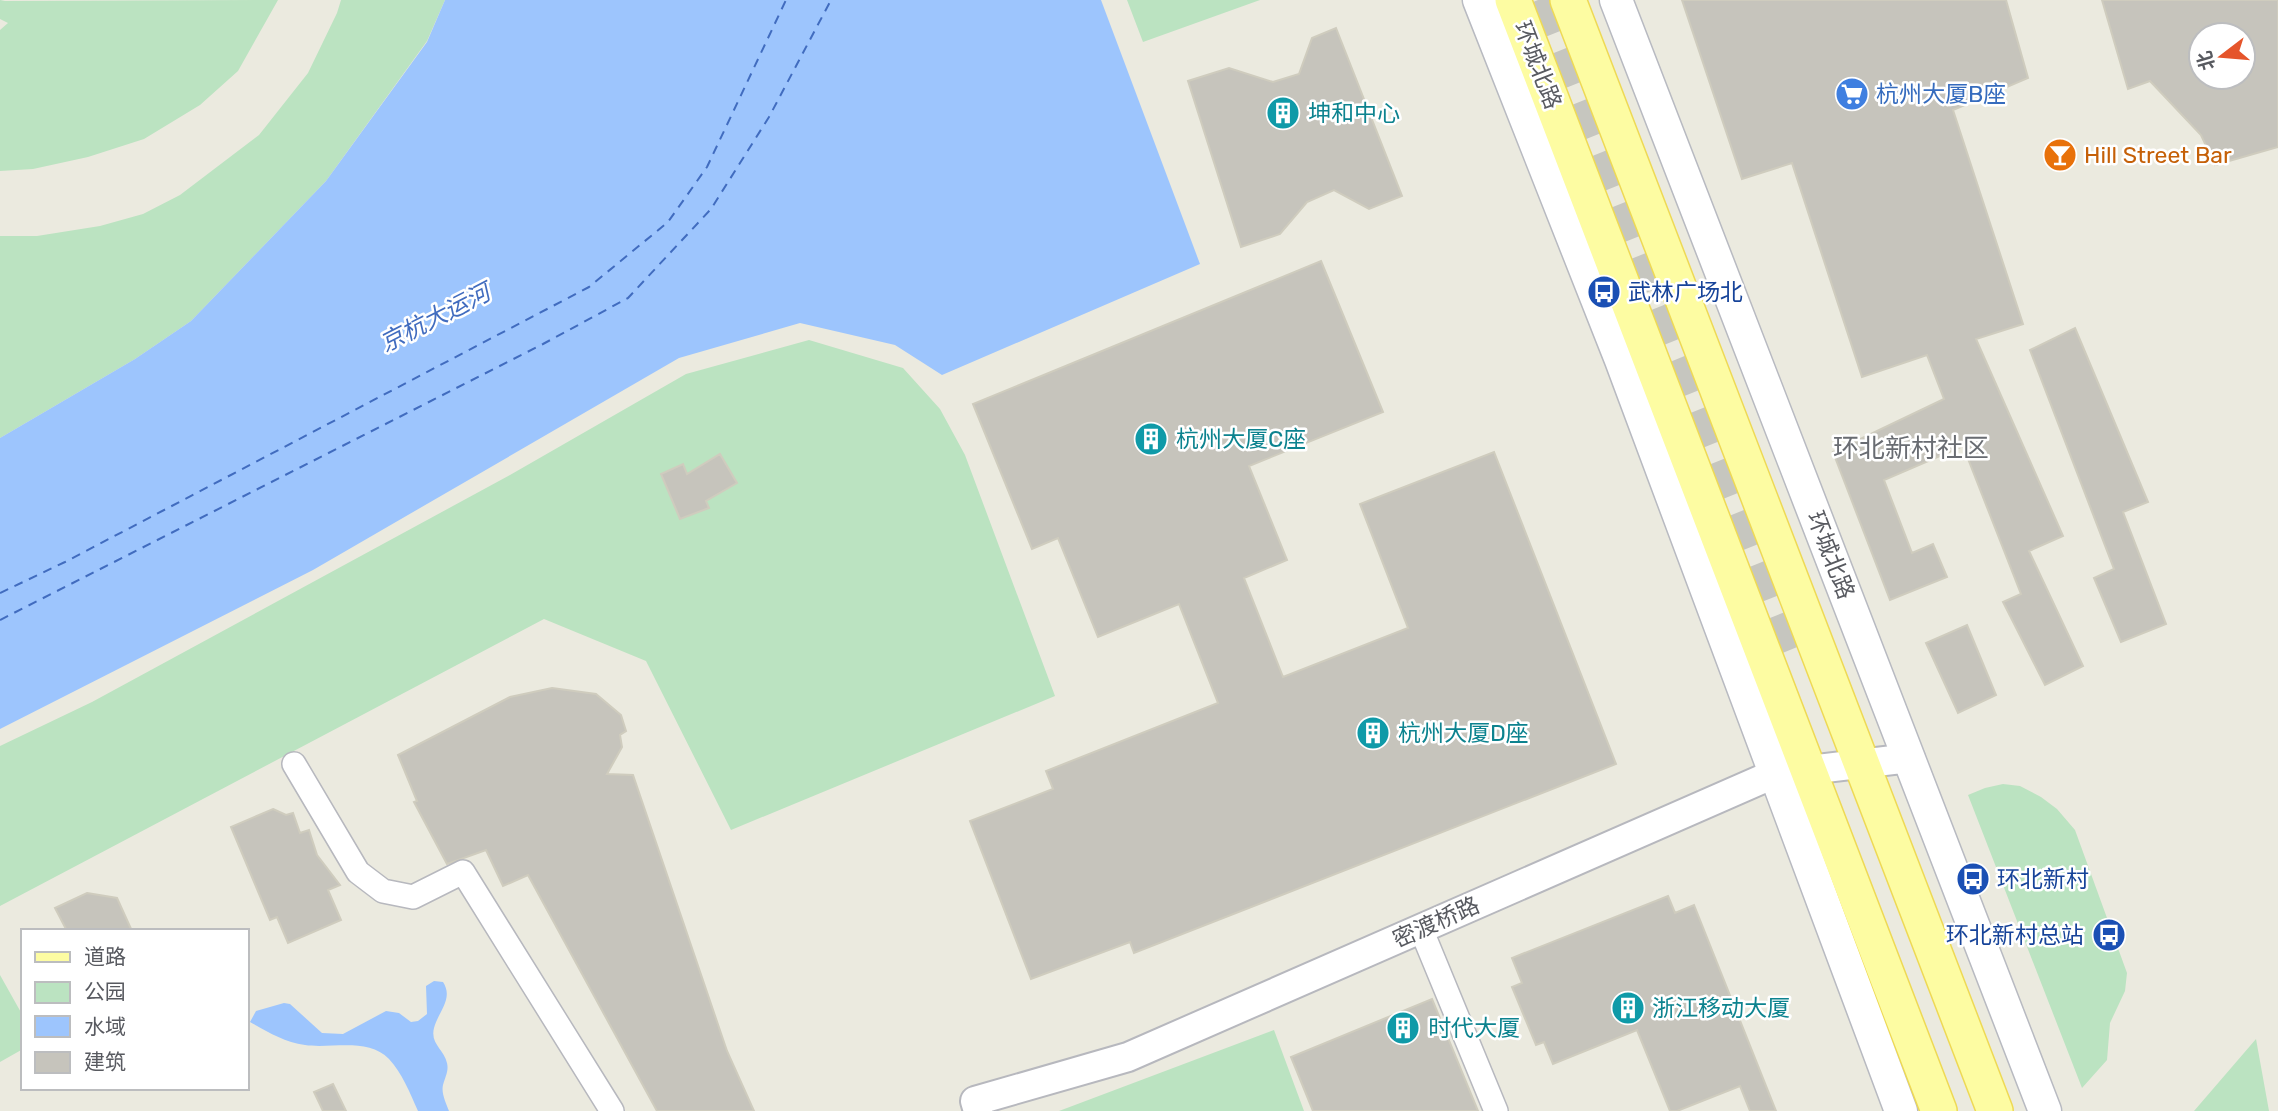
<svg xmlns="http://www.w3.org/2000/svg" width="2278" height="1111" font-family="Rubik,'Noto Sans SC',sans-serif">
<rect width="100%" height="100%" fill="#ebeadf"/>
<path fill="#bbe3c1" d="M0 0 5 1 278 0 238 71 200 105 144 139 88 157 33 169 0 171V30L8 23 0 19Z
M341 0H445L427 41 326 181 191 321 135 359 0 438V236H37L100 226 143 214 180 195 259 135 308 73 337 13Z
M1127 0H1260L1143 42Z
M809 340 903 368 940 409 965 455 1055 696 731 830 646 661 544 619 0 906V746L92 702 510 475 686 374Z
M2003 784 2020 786 2041 797 2057 809 2075 830 2127 973 2125 991 2110 1023 2107 1060 2082 1088 1968 795 1985 788Z
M0 975 23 1016V1049L0 1062Z
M1274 1030 1304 1111H1059Z
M2256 1039 2269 1111H2194Z"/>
<path fill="#9dc5fd" d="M445 0H1101L1200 264 942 375 895 345 800 323 679 358 313 570 0 729V438L135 359 191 321 326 181 427 42Z
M434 981 443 982C454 999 438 1012 434 1028 430 1044 444 1049 447 1063 449 1071 445 1077 443 1085 441 1093 446 1103 449 1111H418C410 1093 402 1073 389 1059 368 1037 331 1049 305 1045 284 1042 268 1032 250 1022L256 1011 284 1003 290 1004 322 1033 343 1034 386 1011 399 1013 411 1022 418 1021 427 1014 426 986Z"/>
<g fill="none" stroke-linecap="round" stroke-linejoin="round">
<path stroke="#416cbf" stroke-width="2" stroke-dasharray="9 7" stroke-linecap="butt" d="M0 593 65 562 589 287 668 222 707 167 786 0
M0 620 543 344 628 298 711 209 769 117 831 0"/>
</g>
<path fill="#c6c4bc" stroke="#cfccbe" stroke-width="2" fill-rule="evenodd" d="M1682 0H2006L2028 78 1953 110 2023 324 1976 339 2063 536 2029 551 2083 666 2045 685 2003 602 2021 594 1963 446 1884 480 1912 553 1933 544 1947 577 1890 600 1833 452 1944 399 1927 355 1862 377 1792 163 1742 179Z
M2102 0H2278V147L2215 165 2201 135 2150 81 2128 89ZM2201 35H2243V77H2201Z
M1336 28 1402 196 1369 209 1334 190 1307 202 1280 234 1241 247 1188 81 1229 68 1273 82 1299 74 1312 38Z
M1321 261 1383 412 1249 466 1287 560 1244 578 1283 677 1408 628 1360 504 1494 452 1616 764 1134 953 1130 942 1031 979 970 821 1053 789 1046 771 1218 703 1179 604 1098 637 1058 538 1032 549 973 404Z
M2075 328 2148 502 2123 512 2166 624 2121 642 2094 578 2114 569 2030 350Z
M720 454 737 483 706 501 709 508 680 519 661 474 683 464 687 474Z
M1967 625 1996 695 1958 713 1926 643Z
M552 688 596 694 621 715 626 731 620 735 622 747 607 774 633 775 727 1051 754 1111H657L528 875 503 886 486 850 447 864 414 802 417 801 398 755 510 697Z
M273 809 286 815 293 813 300 833 309 830 317 855 340 885 328 890 341 920 288 943 277 917 270 920 231 827Z
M87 893 117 898 132 931H67L55 908Z
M1668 896 1675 913 1694 905 1776 1111H1750L1740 1086 1677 1111H1670L1637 1030 1553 1064 1544 1042 1536 1045 1512 987 1522 983 1512 958Z
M1432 999 1478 1111H1313L1291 1057Z
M333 1084 346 1111H323L314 1092Z"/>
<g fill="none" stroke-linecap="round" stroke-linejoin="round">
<path stroke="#c6c6bf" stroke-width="37" stroke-dasharray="37 18" stroke-linecap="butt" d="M1538 0 1804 662"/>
<defs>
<path id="minor" d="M294 764 358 872 383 891 413 897 463 872 612 1111
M1421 929 1496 1111"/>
<path id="tertiary" d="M978 1111 975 1101 1128 1057 1774 774 1910 758"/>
<path id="secondary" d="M1479 0 1621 360 1901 1111
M1616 0 2045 1111"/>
<path id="primary" d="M1513 0 1939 1111
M1568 0 1995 1111"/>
</defs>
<use href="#minor" stroke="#b7b8be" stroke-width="26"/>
<use href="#tertiary" stroke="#b7b8be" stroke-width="32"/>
<use href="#secondary" stroke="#b8bac1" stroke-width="35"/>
<use href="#primary" stroke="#eed955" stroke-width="38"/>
<use href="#minor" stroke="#fff" stroke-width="23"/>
<use href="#tertiary" stroke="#fff" stroke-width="28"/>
<use href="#secondary" stroke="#fff" stroke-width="32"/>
<use href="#primary" stroke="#fdfca2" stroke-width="35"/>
</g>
<defs>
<symbol id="supermarket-disc" viewBox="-11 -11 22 22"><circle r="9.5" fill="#3f7fe0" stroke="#fff"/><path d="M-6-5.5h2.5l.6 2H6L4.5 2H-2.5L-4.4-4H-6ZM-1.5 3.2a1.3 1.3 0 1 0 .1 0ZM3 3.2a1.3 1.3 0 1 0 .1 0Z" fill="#fff"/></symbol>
<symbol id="building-disc" viewBox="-11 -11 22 22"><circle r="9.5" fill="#0f9aa8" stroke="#fff"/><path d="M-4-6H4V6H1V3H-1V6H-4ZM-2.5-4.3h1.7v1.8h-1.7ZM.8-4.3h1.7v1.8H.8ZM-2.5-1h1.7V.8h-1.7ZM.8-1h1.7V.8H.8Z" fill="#fff"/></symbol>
<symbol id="bar-disc" viewBox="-11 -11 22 22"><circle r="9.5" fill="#e8710a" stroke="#fff"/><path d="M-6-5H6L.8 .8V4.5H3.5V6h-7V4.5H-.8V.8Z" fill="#fff"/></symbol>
<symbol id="bus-disc" viewBox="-11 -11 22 22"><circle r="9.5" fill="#1a4fb4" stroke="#fff"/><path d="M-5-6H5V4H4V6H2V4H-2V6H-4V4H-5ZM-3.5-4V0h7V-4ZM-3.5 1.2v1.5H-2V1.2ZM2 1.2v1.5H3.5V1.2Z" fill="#fff"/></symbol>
</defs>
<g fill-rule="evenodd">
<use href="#supermarket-disc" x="1833" y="75" width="38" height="38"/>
<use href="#building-disc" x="1264" y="94" width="38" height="38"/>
<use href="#bar-disc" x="2041" y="136" width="38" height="38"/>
<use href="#bus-disc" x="1585" y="273" width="38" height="38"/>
<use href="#building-disc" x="1132" y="420" width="38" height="38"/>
<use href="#building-disc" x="1354" y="714" width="38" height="38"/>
<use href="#bus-disc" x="1954" y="860" width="38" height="38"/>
<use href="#bus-disc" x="2090" y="916" width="38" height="38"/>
<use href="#building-disc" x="1609" y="989" width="38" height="38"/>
<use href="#building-disc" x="1384" y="1009" width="38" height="38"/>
</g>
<g text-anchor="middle" stroke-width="5" stroke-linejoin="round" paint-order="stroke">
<g font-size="23" fill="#585a60" stroke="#fff">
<text transform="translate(1538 65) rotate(69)" y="8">环城北路</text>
<text transform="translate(1831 555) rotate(69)" y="8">环城北路</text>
<text transform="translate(1436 922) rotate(-24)" y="8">密渡桥路</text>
</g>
<g font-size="23" fill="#366cbe" stroke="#fff" text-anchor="start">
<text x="1876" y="102">杭州大厦B座</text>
</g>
<g font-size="23" fill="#0d838f" stroke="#fff" text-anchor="start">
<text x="1308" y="121">坤和中心</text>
<text x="1176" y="447">杭州大厦C座</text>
<text x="1398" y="741">杭州大厦D座</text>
<text x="1652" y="1016">浙江移动大厦</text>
<text x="1428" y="1036">时代大厦</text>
</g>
<g font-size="23" fill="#c56008" stroke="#fff" text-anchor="start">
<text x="2084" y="163">Hill Street Bar</text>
</g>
<g font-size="23" fill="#164399" stroke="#fff" text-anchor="start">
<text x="1628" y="300">武林广场北</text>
<text x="1997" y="887">环北新村</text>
<text x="2084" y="943" text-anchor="end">环北新村总站</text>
</g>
<g font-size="24" font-style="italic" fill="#416cbf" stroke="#fff">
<text transform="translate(435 318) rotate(-27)" y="8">京杭大运河</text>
</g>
<g font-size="26" fill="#696c72" stroke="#fff">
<text x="1911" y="457">环北新村社区</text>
</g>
</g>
<rect x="21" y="929" width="228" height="161" fill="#ffffff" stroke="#bcbdbf" stroke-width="2"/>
<rect x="35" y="952" width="35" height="10" fill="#fdfca2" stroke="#bcbdbf" stroke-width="2"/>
<text x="84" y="964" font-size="21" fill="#585a60">道路</text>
<rect x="35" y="982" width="35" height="21" fill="#bbe3c1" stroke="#bcbdbf" stroke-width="2"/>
<text x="84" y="999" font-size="21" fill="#585a60">公园</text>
<rect x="35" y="1016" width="35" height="21" fill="#9dc5fd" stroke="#bcbdbf" stroke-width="2"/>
<text x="84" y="1034" font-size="21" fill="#585a60">水域</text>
<rect x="35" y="1052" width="35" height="21" fill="#c6c4bc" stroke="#bcbdbf" stroke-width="2"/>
<text x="84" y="1069" font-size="21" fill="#585a60">建筑</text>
<g transform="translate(2222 56) rotate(254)"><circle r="33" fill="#ffffff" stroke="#bcbdbf" stroke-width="2"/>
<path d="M0-5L12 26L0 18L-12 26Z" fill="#e5552b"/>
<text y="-10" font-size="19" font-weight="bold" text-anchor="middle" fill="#585a60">北</text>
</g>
</svg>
